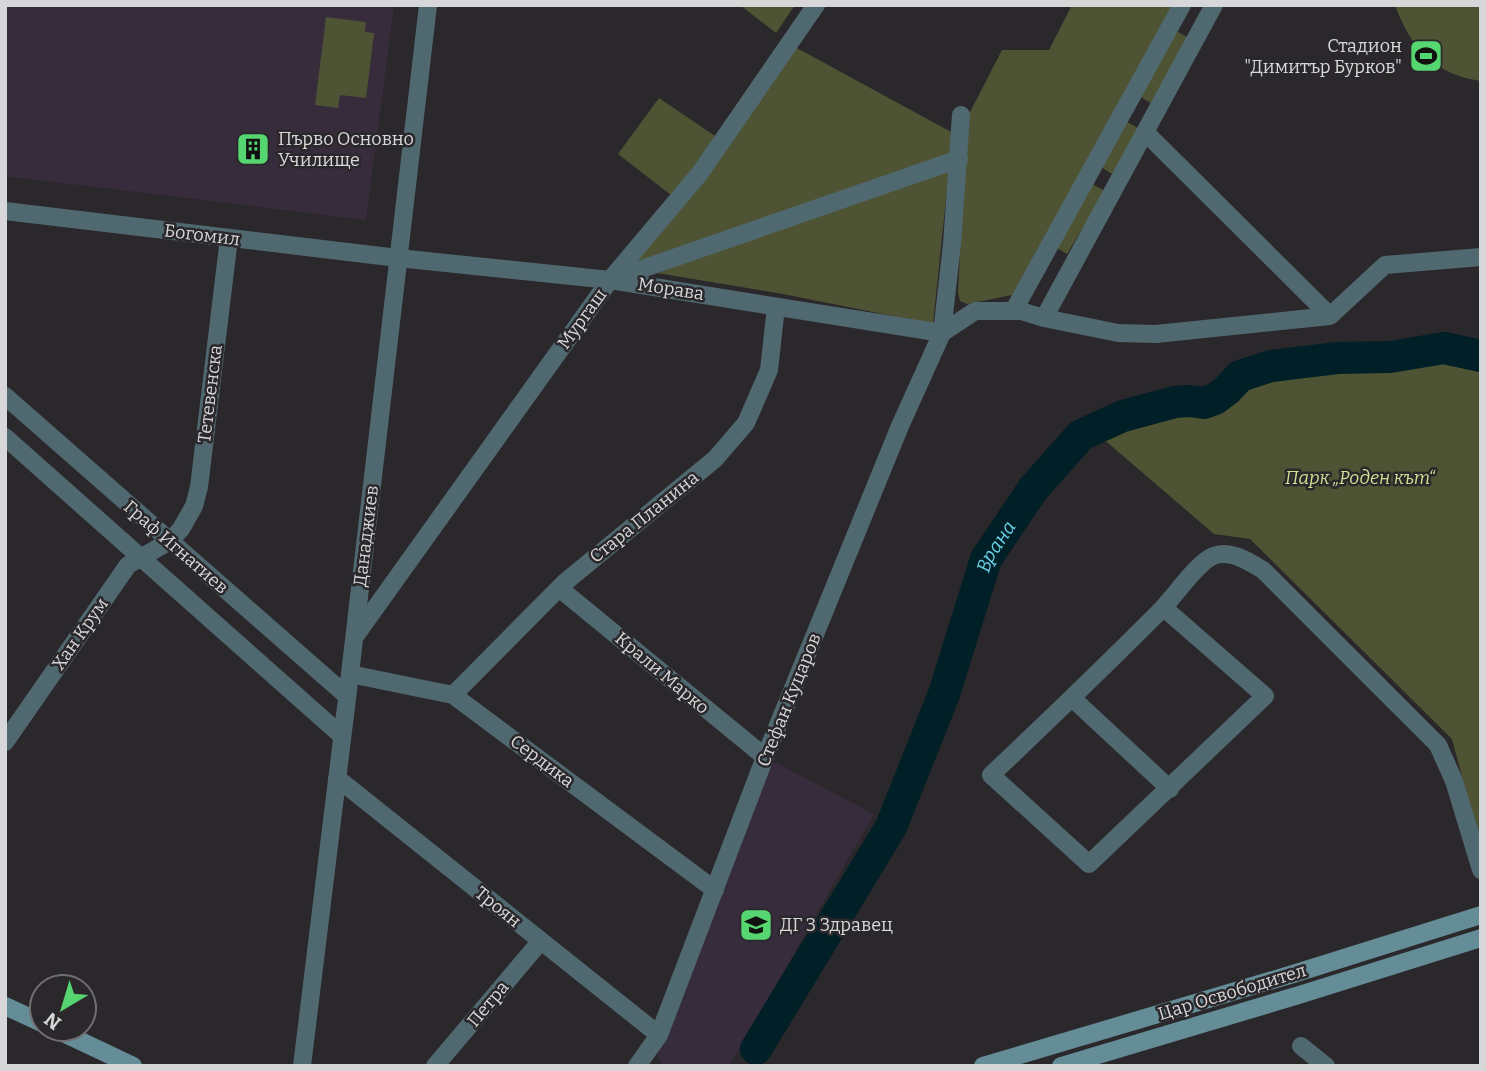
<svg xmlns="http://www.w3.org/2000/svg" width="1486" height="1071" font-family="Bitter,serif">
<rect width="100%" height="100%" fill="#2b282c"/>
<path fill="#372c3c" d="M5 5H394L366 220 5 176Z
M765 757 874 814 729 1066H662L653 1045Z"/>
<path fill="#4e5433" d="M740 5H795L776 33Z
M1072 5H1173L1017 294 967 304 960 301 958 292 967 118 1002 50H1049Z
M1395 5H1481V81C1435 75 1410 47 1395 5Z
M326 17 366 22 365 32 374 33 366 98 340 95 338 108 315 105Z
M1176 31 1189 38 1154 105 1139 96Z
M795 47 953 133 951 155 627 265Z
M659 98 718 138 671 195 618 154Z
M1125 121 1140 129 1115 176 1101 167Z
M949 170 933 324 783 294 657 273Z
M1092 184 1105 191 1067 254 1057 248Z
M1353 356H1447L1481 360V848L1452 739 1250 539 1214 534 1094 431 1125 418 1284 368Z"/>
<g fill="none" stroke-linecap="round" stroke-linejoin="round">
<path stroke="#001f26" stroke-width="32" id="s1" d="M756 1049 891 827 944 694 986 559 1033 489 1081 435 1123 416 1175 402 1189 401 1204 403 1215 399 1227 390 1240 376 1271 366 1337 358 1390 357 1444 348 1481 356"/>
<path stroke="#506970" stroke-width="18" d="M1145 132 1330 316
M5 211 398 258 610 280 942 333
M613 279 959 159
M1014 310 1182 5
M1044 318 1214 5
M942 333 975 311H1021L1044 318 1118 333 1156 334 1330 316 1385 265 1481 257
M5 396 347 696
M5 437 342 736
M559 588 765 757
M1164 608 1265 696 1089 864 991 775C1048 721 1105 666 1161 610 1173 598 1198 562 1213 556 1230 549 1248 561 1263 570L1438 745 1454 781 1481 870
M356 635 610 280 700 173 816 5
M350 674 453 695 715 890
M453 695 564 583 715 459 746 423 769 370 776 307
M1072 698 1170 789
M5 742 128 565 170 541 181 529 194 506 199 487 229 238
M337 778 659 1035
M1301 1046 1326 1066
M302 1066 350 674 428 5
M435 1066 540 942
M637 1066 659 1035 765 757 900 426 942 333 952 244 961 115"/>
<path stroke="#648d97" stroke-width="18" d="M5 1006 42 1023
M55 1029 133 1066
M983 1066 1293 974 1481 915
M1061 1066 1299 995 1481 938"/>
</g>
<defs>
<symbol id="stadium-square" viewBox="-11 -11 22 22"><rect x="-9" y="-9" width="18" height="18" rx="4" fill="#56d671" stroke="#2b282c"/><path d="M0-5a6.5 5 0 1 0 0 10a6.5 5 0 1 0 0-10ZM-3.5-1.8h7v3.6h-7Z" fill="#111"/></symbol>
<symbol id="building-square" viewBox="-11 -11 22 22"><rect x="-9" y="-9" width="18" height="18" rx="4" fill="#56d671" stroke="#2b282c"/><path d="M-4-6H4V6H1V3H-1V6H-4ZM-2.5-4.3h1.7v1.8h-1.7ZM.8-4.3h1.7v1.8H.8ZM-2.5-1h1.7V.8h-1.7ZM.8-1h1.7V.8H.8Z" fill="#111"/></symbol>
<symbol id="school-square" viewBox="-11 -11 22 22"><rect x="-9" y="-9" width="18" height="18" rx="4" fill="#56d671" stroke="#2b282c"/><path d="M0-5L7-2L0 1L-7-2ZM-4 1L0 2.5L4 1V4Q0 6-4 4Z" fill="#111"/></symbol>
</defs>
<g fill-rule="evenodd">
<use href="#stadium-square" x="1407" y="37" width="38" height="38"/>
<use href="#building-square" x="234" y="130" width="38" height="38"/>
<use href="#school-square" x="737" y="906" width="38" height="38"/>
</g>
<g text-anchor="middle" stroke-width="5" stroke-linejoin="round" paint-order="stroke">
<g font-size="18" fill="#d7d6d8" stroke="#2b282c" text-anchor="start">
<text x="1402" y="52" text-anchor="end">Стадион<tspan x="1402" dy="21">"Димитър Бурков"</tspan></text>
<text x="278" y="145">Първо Основно<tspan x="278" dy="21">Училище</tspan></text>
<text x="780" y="931">ДГ 3 Здравец</text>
</g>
<g font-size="18" fill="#d7d6d8" stroke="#2b282c">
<text transform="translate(202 235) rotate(7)" y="6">Богомил</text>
<text transform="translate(671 289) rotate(9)" y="6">Морава</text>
<text transform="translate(582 319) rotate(-54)" y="6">Мургаш</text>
<text transform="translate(210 394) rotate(-83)" y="6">Тетевенска</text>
<text transform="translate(644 517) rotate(-39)" y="6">Стара Планина</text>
<text transform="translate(366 536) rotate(-83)" y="6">Данаджиев</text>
<text transform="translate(176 547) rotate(41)" y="6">Граф Игнатиев</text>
<text transform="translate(80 634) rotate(-55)" y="6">Хан Крум</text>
<text transform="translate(662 673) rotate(40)" y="6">Крали Марко</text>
<text transform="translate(789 700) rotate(-68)" y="6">Стефан Куцаров</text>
<text transform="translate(542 761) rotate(37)" y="6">Сердика</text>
<text transform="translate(498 907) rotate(39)" y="6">Троян</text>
<text transform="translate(1232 992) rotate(-17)" y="6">Цар Освободител</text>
<text transform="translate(488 1004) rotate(-50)" y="6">Петра</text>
</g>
<g font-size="18" font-style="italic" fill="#d0df92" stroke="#2b282c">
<text x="1360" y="484">Парк „Роден кът“</text>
</g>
<g font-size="19" font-style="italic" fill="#6ad1e8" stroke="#2b282c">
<text dy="7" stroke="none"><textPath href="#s1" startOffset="560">Врана</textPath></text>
</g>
</g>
<rect width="1486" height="1071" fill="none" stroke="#d7d6d8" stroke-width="14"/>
<g transform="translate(63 1008) rotate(218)"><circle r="33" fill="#2b282c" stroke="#706e71" stroke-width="2"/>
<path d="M0-5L12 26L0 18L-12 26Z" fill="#56d671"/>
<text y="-10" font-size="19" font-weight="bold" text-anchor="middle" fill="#d7d6d8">N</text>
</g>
</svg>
